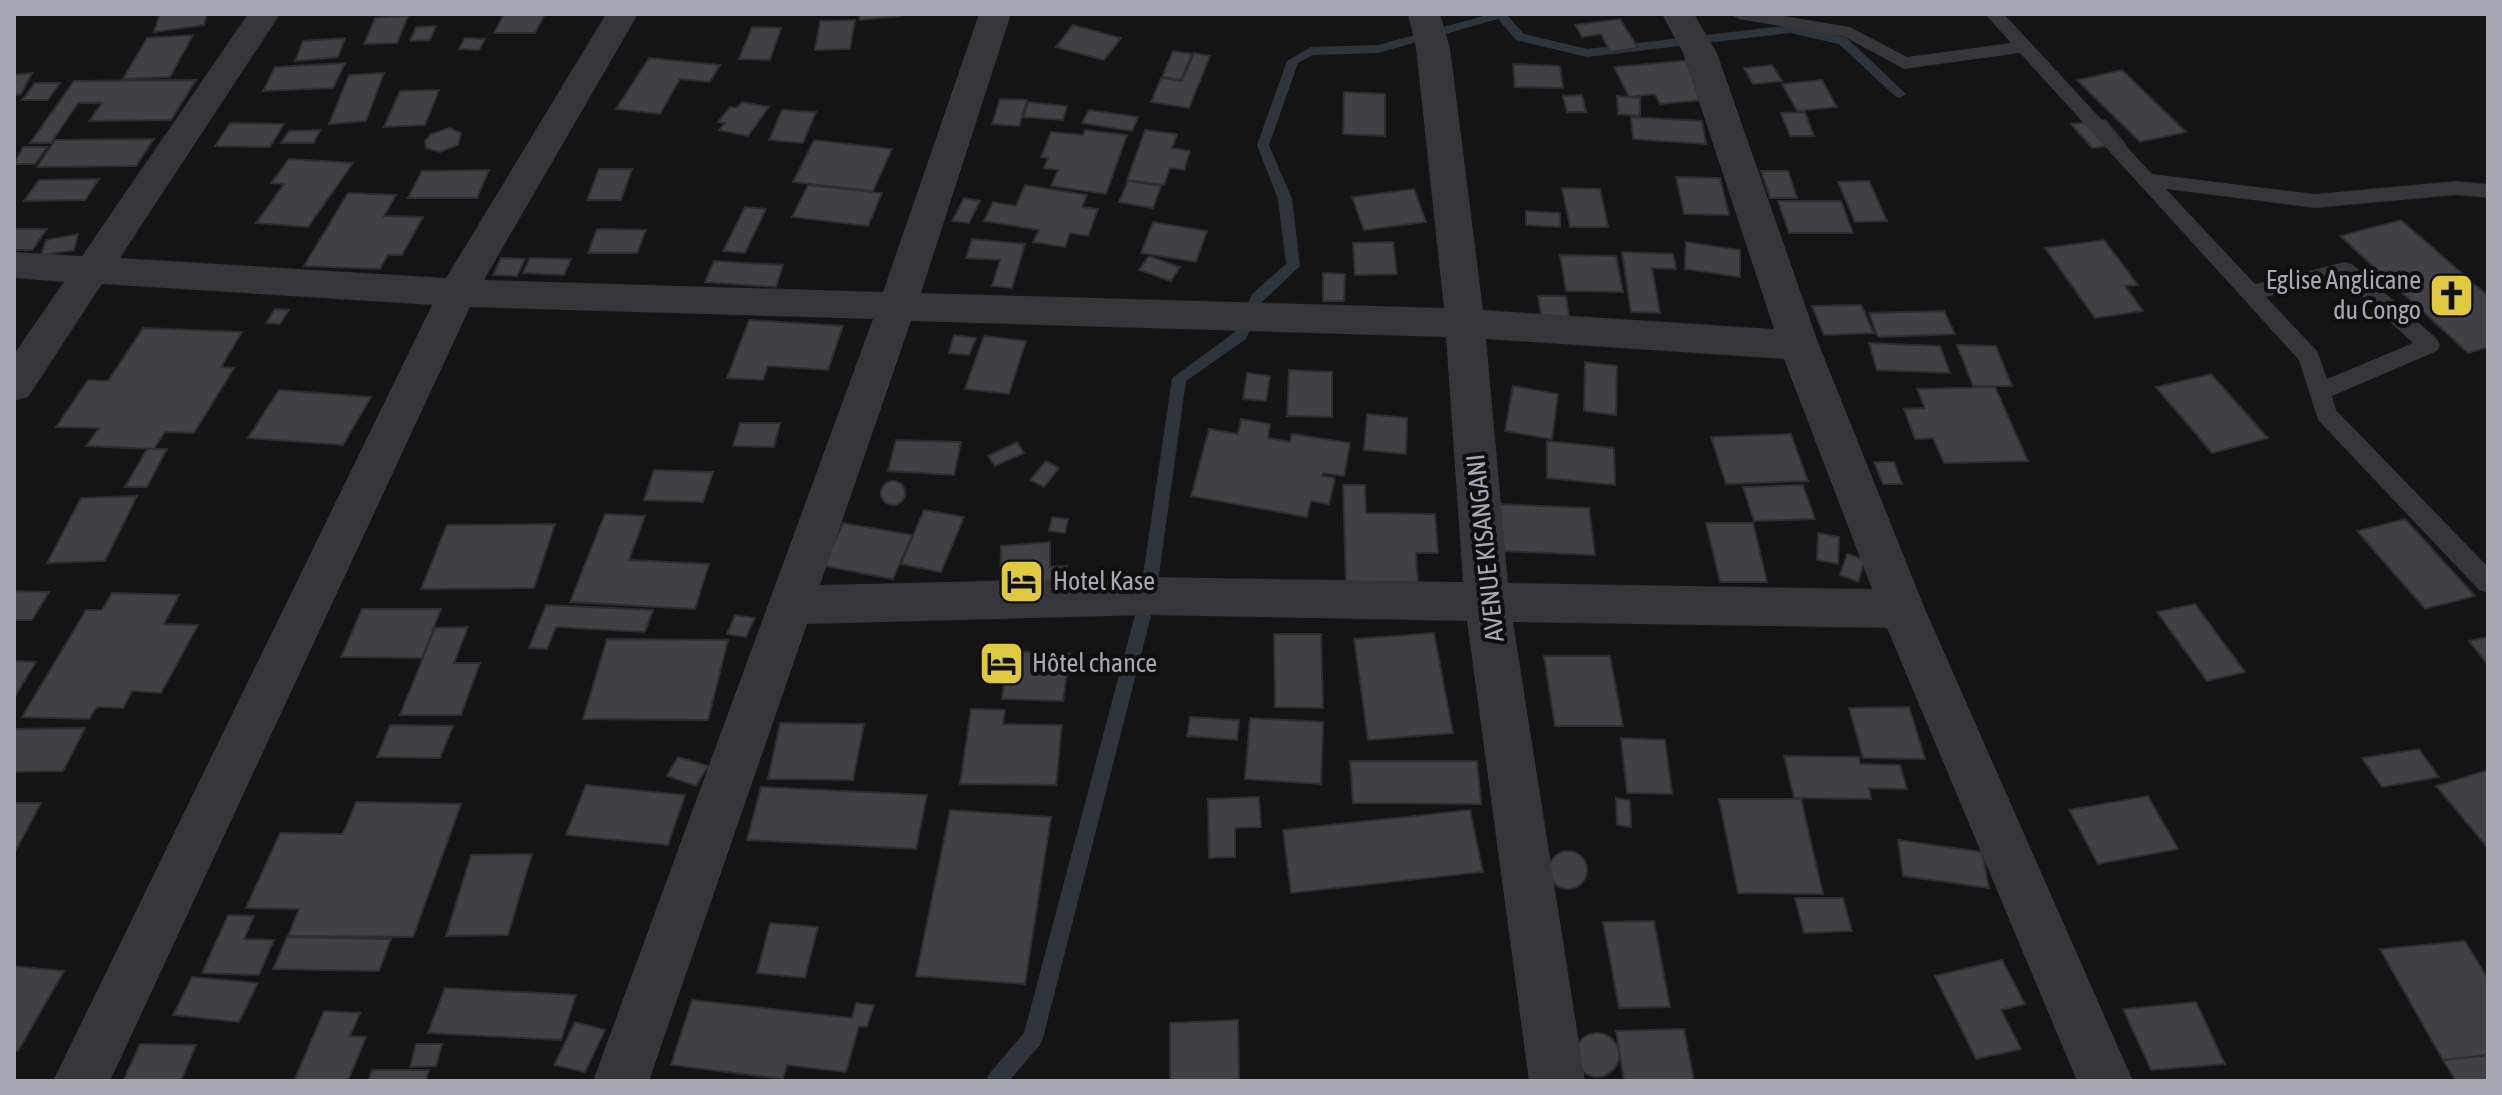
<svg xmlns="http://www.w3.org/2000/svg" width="2502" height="1095" font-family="'Asap Condensed',sans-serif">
<rect width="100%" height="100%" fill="#141415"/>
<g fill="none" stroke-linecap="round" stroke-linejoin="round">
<path fill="#2e343c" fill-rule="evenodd" d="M1491 14H1510L1508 16 1524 34 1587 49 1790 25 1847 38 1906 94 1900 98 1896 97 1839 44 1790 33 1587 57 1516 40 1498 19 1378 53 1313 55 1298 63 1269 145 1292 199 1300 266 1263 301 1246 339 1186 381 1156 596 1043 1038 1040 1045 1009 1081H986L989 1074 1024 1033 1140 596 1172 378 1235 332 1252 294 1286 264 1278 199 1257 145 1287 61 1311 47 1378 45Z"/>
</g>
<path fill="#414145" stroke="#2e2e31" stroke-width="2" d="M160 14H207L204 25 154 32Z
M504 14H545L535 33H494Z
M859 14H900V16L860 20Z
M408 16 397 43 364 44 375 18Z
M1620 19 1638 48 1610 52 1601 34 1582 37 1575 25Z
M855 20 850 49 815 50 820 21Z
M1073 25 1121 38 1104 60 1056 47Z
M436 26 430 40 410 41 416 27Z
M752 27 781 28 770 60 739 59Z
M193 35 170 77 123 79 147 38Z
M345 38 338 57 295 61 303 41Z
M465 38 485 39 479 50 459 49Z
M1173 51 1192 54 1181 80 1162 77Z
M1194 53 1210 56 1189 108 1151 102 1161 78 1182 81Z
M649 58 720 65 710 82 680 79 660 114 616 109Z
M1691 60 1713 99 1660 104 1655 94 1629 97 1614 67Z
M345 63 333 88 263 91 275 67Z
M1513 64 1560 66 1563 88 1515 87Z
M1772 65 1782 81 1753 84 1744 68Z
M2122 70 2186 132 2140 142 2077 80Z
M32 73 21 94 14 95V75Z
M384 73 366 121 329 124 349 75Z
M196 80 171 120 89 121 102 103H78L51 143H30L74 81Z
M1822 80 1837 107 1797 111 1782 84Z
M35 83H60L48 100H22Z
M439 90 425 125 384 127 400 91Z
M1344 92 1385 94V136L1343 134Z
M1582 95 1586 112H1567L1563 96Z
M1617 96 1640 98V116L1618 114Z
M1000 99 1027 100 1019 126 992 124Z
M742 102 769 107 748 136 719 130 725 123 718 122 730 107 737 108Z
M1028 102 1067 106 1063 120 1024 117Z
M782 110 816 112 803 143 769 140Z
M1089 110 1138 117 1132 131 1082 123Z
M1805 112 1814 136H1790L1781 113Z
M1631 117 1702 121 1706 144 1633 139Z
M2105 120 2125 144 2092 148 2071 124Z
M230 123 284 124 270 147 215 146Z
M449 128 461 133 458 145 440 152 426 148 425 141 431 134Z
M320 130 314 143H281L289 131Z
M1085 130 1127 135 1106 194 1051 186 1058 170 1044 168 1048 158 1041 157 1051 132 1083 135Z
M1145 130 1177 134 1172 148 1190 151 1184 170 1170 168 1164 185 1127 180Z
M154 139 136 166 37 167 55 140Z
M814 140 892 149 873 191 793 182Z
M23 147H47L35 164H14Z
M289 159 353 163 308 227 256 223 284 184 271 183Z
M599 169H632L621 200H587Z
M489 170 477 198H408L422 171Z
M1761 171H1788L1797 198H1770Z
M1676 177 1720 178 1729 215 1684 214Z
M99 179 85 200 24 201 39 180Z
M1128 181 1161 186 1153 208 1119 202Z
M1869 181 1887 221 1855 222 1838 182Z
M808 185 882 193 868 226 792 217Z
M1025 185 1087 195 1082 207 1098 209 1088 236 1070 233 1065 247 1033 242 1039 230 984 221 993 202 1016 206Z
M1562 188 1600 189 1608 227H1570Z
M1414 189 1426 222 1364 230 1352 197Z
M348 193 396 195 384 216 423 217 402 255H388L380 269 304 266Z
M964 198 980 201 969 223 952 221Z
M1778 201H1841L1853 233H1789Z
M745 207 766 209 745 253 723 251Z
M1526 211 1560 213V227L1526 225Z
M2401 220 2488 296V347L2468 353 2340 236Z
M1153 222 1207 231 1196 262 1141 253Z
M14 229H47L32 250H14Z
M597 229 646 230 637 253H588Z
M78 234 74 250 41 255 46 240Z
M972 239 1025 244 1012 288 992 286 1000 260 966 258Z
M2104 240 2138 285 2125 286 2143 311 2095 318 2045 248Z
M1393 242 1397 274 1355 275 1353 243Z
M1686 242 1740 250V277L1685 269Z
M1622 252 1673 254 1676 269 1652 268 1660 313 1631 312Z
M1560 255 1616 256 1623 292 1566 291Z
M1149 256 1180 267 1171 281 1139 270Z
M501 258 525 259 517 276 493 275Z
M530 258 571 259 564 275 523 273Z
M714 261 783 265 776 287 705 282Z
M1323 273 1345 274 1344 301H1323Z
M1538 296H1566L1571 329H1543Z
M1861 305 1874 333 1824 335 1812 306Z
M275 309 289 310 280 324 266 323Z
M1944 311 1955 334 1878 337 1869 313Z
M749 320 843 326 828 370 768 366 763 380 727 378Z
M143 328 242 332 221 367 234 368 194 433 165 432 154 449 86 446 99 428 56 427 88 380 108 381Z
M954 335 976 338 969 355 949 353Z
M984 336 1026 341 1009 394 965 389Z
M1869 343 1940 346 1950 373 1877 370Z
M1957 345 1996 346 2012 386H1973Z
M1585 362 1617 366 1616 415 1584 411Z
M1289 370 1332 372V417L1287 416Z
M1247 373 1270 376 1266 401 1243 399Z
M2211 374 2268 438 2212 453 2156 387Z
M1513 386 1558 394 1552 439 1505 431Z
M1995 387 2028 461 1944 463 1933 438 1915 439 1904 409 1925 408 1917 389Z
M279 390 371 397 343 445 248 438Z
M1367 414 1407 418 1406 454 1364 450Z
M1241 419 1270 424 1268 438 1290 442 1292 434 1350 443 1344 476 1323 473 1322 476 1335 478 1329 504 1311 501 1307 517 1191 496 1209 429 1238 434Z
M740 423H780L774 447 733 446Z
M1791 434 1808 481 1726 484 1711 437Z
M896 440 961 442 954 475 888 471Z
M1547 441 1614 448 1615 485 1547 478Z
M1017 442 1024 453 995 466 988 456Z
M147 449H167L147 487H125Z
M1046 461 1059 468 1044 487 1030 480Z
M1874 462H1894L1902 484H1883Z
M654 470 713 472 703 502 644 500Z
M881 493a12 12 0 1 1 24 0a12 12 0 1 1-24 0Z
M1343 485H1365L1366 513 1435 514 1438 553H1416L1418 584 1346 583Z
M1803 485 1815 519 1754 521 1743 487Z
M137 496 105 561 47 563 81 498Z
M1498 504 1589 508 1595 555 1502 551Z
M924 510 964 517 941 572 901 564Z
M605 514 645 516 629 560 709 564 695 609 570 602Z
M1052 517 1068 519 1065 533 1049 531Z
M2405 519 2475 596 2425 609 2357 531Z
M843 523 912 535 893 579 824 566Z
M1706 523H1753L1767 582H1720Z
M555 524 534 588 421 589 447 525Z
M1818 533 1839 537 1838 564 1817 560Z
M1050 542V567L1067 566 1068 593 1000 597 1001 546Z
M1847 554 1865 560 1858 582 1840 575Z
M14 591 49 592 32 620H14Z
M112 593 179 595 164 624 198 625 161 693 132 691 123 708 97 707 89 719 22 717 86 610H102Z
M2195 604 2245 672 2207 681 2157 612Z
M546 605 653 610 645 632 556 627 547 649 529 648Z
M362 609H441L422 658 341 657Z
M735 615 755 618 746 637 727 634Z
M468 627 454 663H480L461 715H400L435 628Z
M1434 633 1453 733 1368 740 1354 639Z
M1274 634H1321L1323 708 1275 707Z
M2488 637V665L2469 641Z
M607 639 728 640 708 720 583 719Z
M1009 651 1070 654 1063 701 1002 699Z
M1544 656H1610L1623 726H1555Z
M14 661 36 662 14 698Z
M1909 707 1925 759 1863 758 1849 708Z
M971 709 1005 710 1003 724 1062 725 1056 785 960 784Z
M1190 717 1239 720 1237 740 1187 736Z
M1250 718 1323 722 1321 784 1245 779Z
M780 723 864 724 853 780 768 779Z
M390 725 453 726 440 758 377 757Z
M85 728 63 771 14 772V729Z
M1621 738 1665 740 1672 794 1627 793Z
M2419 749 2439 777 2382 787 2362 758Z
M1784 756 1859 757 1860 764 1900 765 1907 789 1869 788 1871 799 1794 798Z
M678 757 708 766 696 786 667 776Z
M1350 761H1477L1481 804 1353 803Z
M2488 770V848L2436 786Z
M586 785 685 795 668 845 566 835Z
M761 787 927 795 916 849 747 840Z
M2148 796 2178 849 2098 864 2069 810Z
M1259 797 1261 827 1235 828V857L1209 858 1208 799Z
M1616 798 1630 800 1631 827 1617 825Z
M1719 799H1801L1823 894 1738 893Z
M356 802 461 804 413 937 288 936 299 909 246 908 280 833 343 834Z
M14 803H41L14 854Z
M950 810 1051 817 1025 984 916 976Z
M1470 810 1483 872 1291 893 1283 830Z
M1898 840 1982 852 1989 888 1903 876Z
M1549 870a19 19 0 1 1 38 0a19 19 0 1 1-38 0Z
M532 854 508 935 446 936 471 855Z
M1795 898H1843L1852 931 1804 933Z
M228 915 254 916 244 939 274 940 259 975 202 973Z
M1654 921 1670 1007 1619 1008 1603 922Z
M770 923 818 927 805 978 757 973Z
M287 937 391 939 379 971 273 969Z
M2465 941 2488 979V1055L2443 1060 2380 949Z
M2002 960 2025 1004 2001 1010 2021 1049 1976 1059 1935 976Z
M14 966 64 971 18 1051H14Z
M192 977 258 983 239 1022 173 1015Z
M445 988 576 995 561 1040 428 1033Z
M692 1000 852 1018 856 1003 874 1005 867 1027 859 1026 846 1072 787 1065 783 1079 671 1065Z
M2196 1002 2225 1064 2151 1070 2123 1009Z
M324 1011 360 1013 350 1036 366 1037 348 1081H294Z
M1238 1020 1239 1080 1170 1081V1023Z
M575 1022 605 1030 585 1072 554 1065Z
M1684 1029 1694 1081H1624L1616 1031Z
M1575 1055a22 22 0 1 1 44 0a22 22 0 1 1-44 0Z
M140 1044 196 1045 181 1081H123Z
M416 1044H442L436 1066 410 1067Z
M2488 1055V1081H2456L2443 1060Z
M372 1070H429L426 1081H368Z"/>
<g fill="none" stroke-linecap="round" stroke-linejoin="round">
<path fill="#35353a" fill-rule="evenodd" d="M1730 14H1772L1850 27 1907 57 2011 43 1985 14H2004L2152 174 2315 194 2456 181 2488 184V198L2456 195 2315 208 2166 189 2255 284 2345 262 2352 264 2437 339 2440 345 2437 351 2332 396 2336 410 2488 567V593L2479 590 2318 420 2299 360 2020 53 1904 69 1845 37 1739 19ZM2341 277 2413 343 2327 379 2317 351 2266 297Z"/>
<path fill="#35353a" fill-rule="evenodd" d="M248 14H280L120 258 446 278 606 14H638L484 280 883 292 979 14H1011L921 293 1444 308 1416 48 1408 14H1440L1450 48 1483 310 1774 329 1683 53 1662 14H1694L1717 53 1819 345 1925 609 2133 1081H2077L1887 628 1513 622 1585 1081H1529L1467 621 1148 615 807 624 649 1081H593L873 319 470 307 110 1081H53L432 305 102 284 28 397 14 401V354L64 282 14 278V252L82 256ZM911 321 1446 337 1463 582 1148 577 820 585ZM1486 339 1784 359 1872 589 1508 583Z"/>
</g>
<defs>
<symbol id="church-square" viewBox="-11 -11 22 22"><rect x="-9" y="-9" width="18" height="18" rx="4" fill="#dfc941" stroke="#0f0f10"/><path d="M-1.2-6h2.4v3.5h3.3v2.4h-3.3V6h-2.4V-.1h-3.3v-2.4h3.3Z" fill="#111"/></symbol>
<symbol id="hotel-square" viewBox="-11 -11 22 22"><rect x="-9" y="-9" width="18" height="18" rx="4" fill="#dfc941" stroke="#0f0f10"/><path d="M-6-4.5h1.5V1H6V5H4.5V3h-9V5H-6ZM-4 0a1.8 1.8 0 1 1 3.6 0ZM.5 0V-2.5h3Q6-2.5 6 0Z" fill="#111"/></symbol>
</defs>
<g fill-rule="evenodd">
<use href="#church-square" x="2426" y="270" width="51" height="51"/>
<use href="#hotel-square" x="996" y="556" width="51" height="51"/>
<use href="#hotel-square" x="976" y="638" width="51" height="51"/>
</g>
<g text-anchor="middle" stroke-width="8" stroke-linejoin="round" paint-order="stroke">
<g font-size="26" fill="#a7a8b4" stroke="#0f0f10" text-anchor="start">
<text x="2421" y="289" text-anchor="end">Eglise Anglicane<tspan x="2421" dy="30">du Congo</tspan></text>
<text x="1053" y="590">Hotel Kase</text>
<text x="1032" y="672">Hôtel chance</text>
</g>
<g font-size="26" fill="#a7a8b4" stroke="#0f0f10">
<text transform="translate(1485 548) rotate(-96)" y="9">AVENUE KISANGANI</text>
</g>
</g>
<rect width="2502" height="1095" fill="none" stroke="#a7a8b4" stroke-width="32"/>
</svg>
